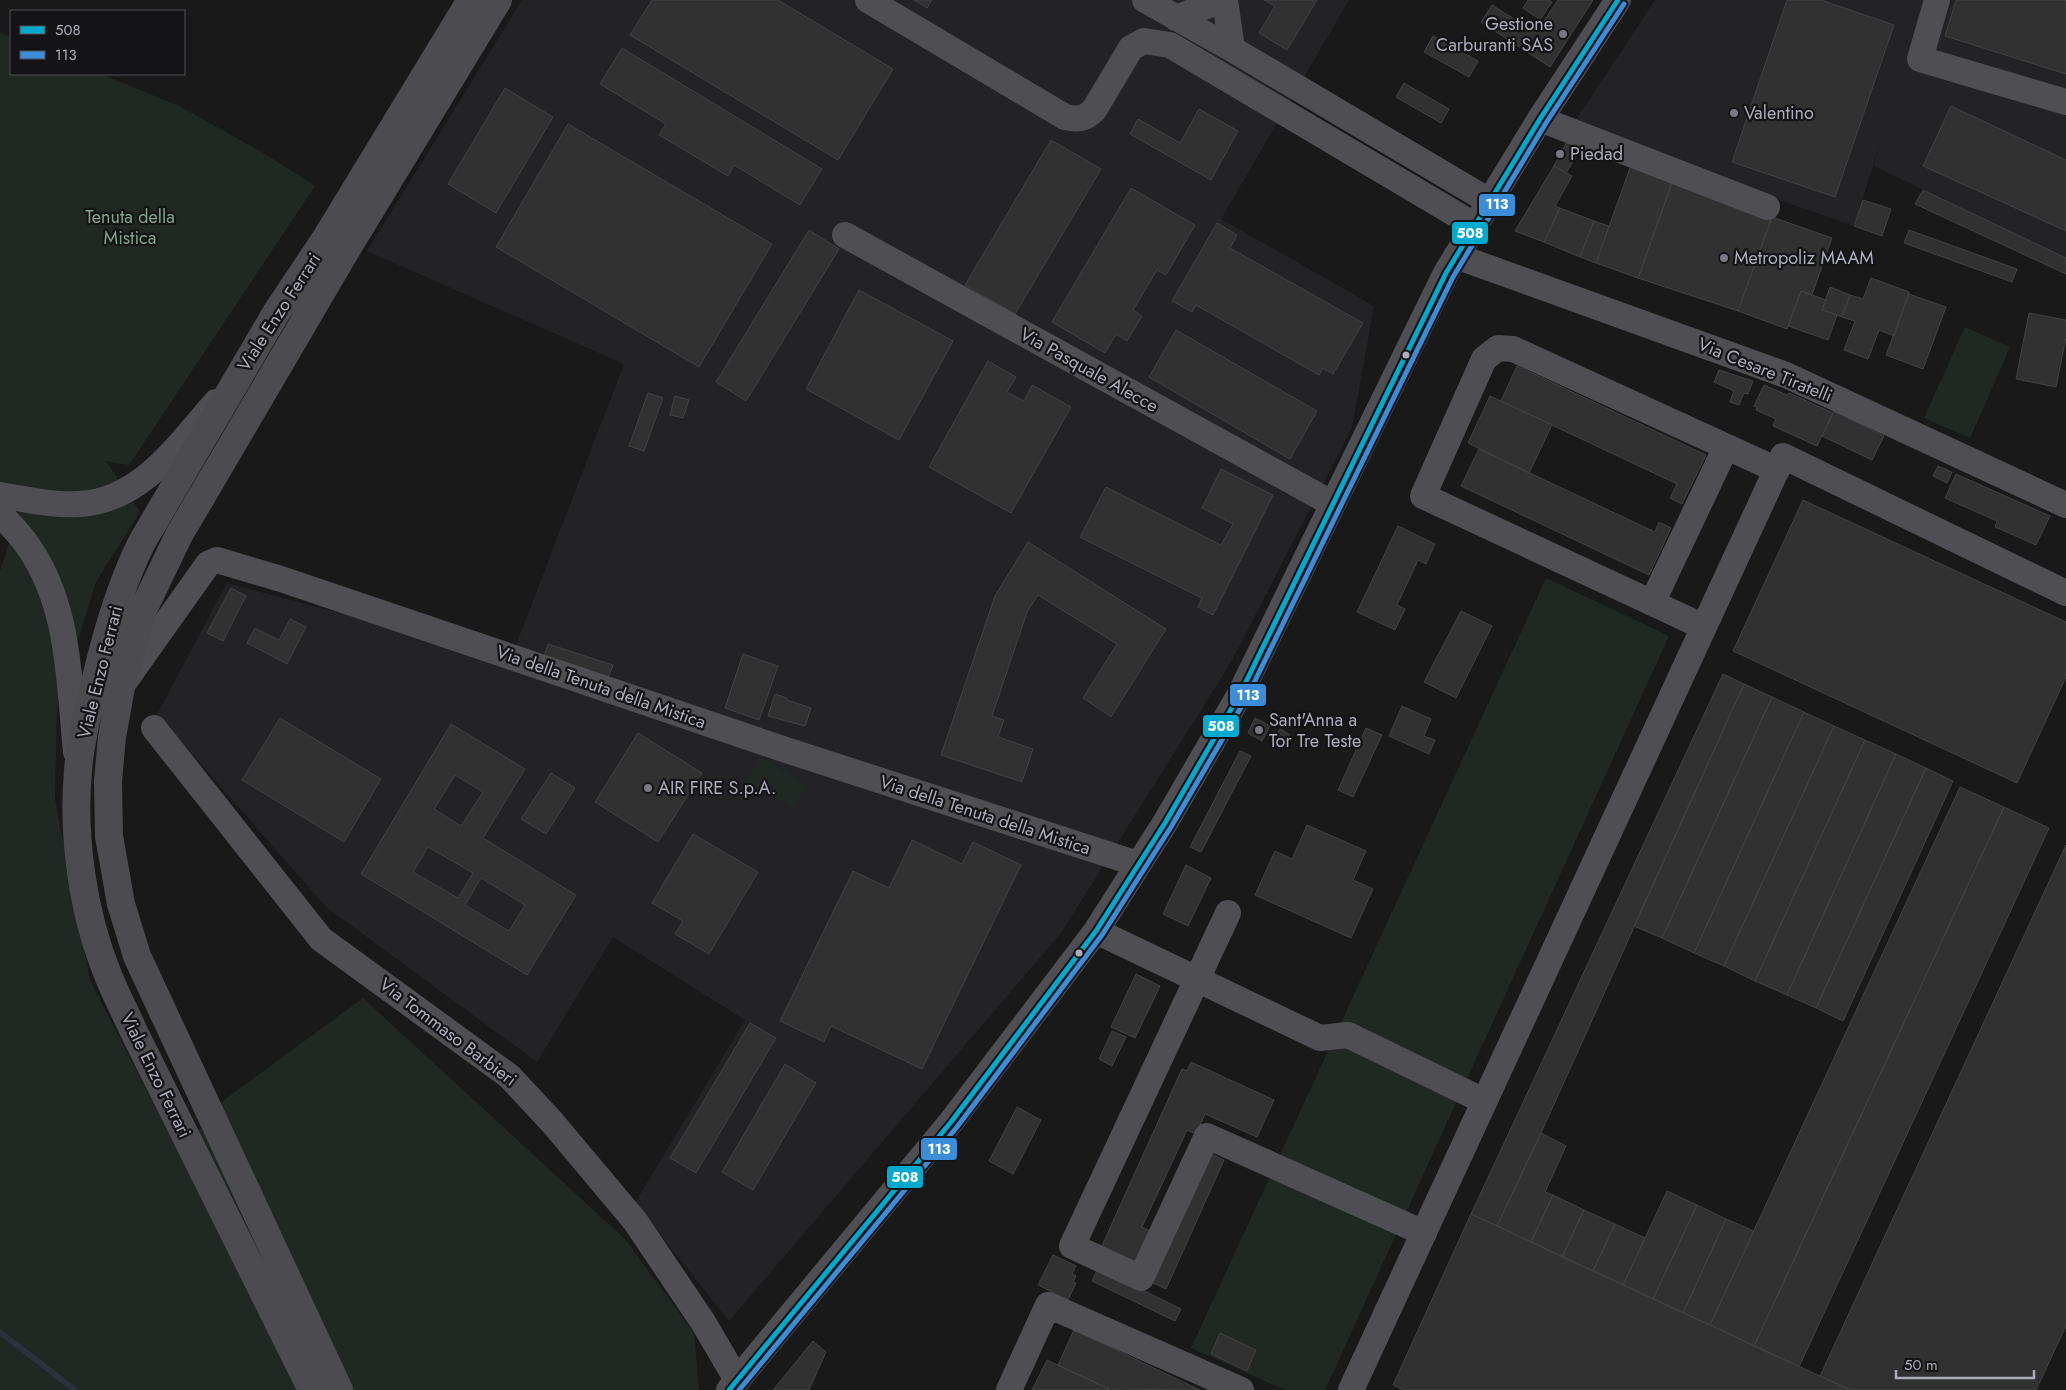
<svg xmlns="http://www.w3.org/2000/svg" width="2066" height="1390" font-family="Jost,sans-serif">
<rect width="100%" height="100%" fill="#191919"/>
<path fill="#232325" d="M522 0H1349L1221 219 1374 306 1352 428 1230 664 1061 933 729 1321 635 1203 745 1020 613 937 537 1062 326 907 157 714 227 583 511 658 624 364 367 251Z
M1655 0H2066V258L1874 166 1880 144 1854 226 1571 127Z"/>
<path fill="#212823" d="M0 33 11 37V74H101L179 106 267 155 315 186 129 465 106 461 140 512 96 582 57 707 55 799 90 980 180 1155 220 1103 363 998 625 1239 694 1333 699 1390H0V571L14 529 0 526Z
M1965 327 2010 347 1970 438 1924 418Z
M1546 578 1669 636 1325 1390H1285L1191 1348Z
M760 757 807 785 793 809 746 781Z"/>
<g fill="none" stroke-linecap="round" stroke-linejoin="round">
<path stroke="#2c323b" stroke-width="5.5" d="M0 1332 75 1390"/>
</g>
<path fill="#313131" stroke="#424245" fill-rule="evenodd" d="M652 0H778L893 69 838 160 630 35Z
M914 0H932L927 8Z
M1264 0H1317L1287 50 1259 33 1275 6Z
M1528 0H1549L1552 2 1540 20 1523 8Z
M1558 0H1593L1550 67 1481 22 1492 5 1536 33Z
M1787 0H1821L1894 25 1835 197 1732 162Z
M1956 0H2066V74L1945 36Z
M1433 36 1478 61 1469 77 1424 52Z
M622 48 822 169 800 205 734 165 728 176 659 135 666 124 600 84Z
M1404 83 1449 109 1441 123 1396 97Z
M505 88 553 117 496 213 448 184Z
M1951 106 2066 160V231L1923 166Z
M1199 109 1238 131 1211 180 1130 134 1138 119 1180 143Z
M568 124 772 244 699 367 496 247Z
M1570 136 1595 144 1590 157 1578 153 1566 173 1554 166Z
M1051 140 1101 169 1015 314 965 285Z
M1631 165 1673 180 1638 278 1596 263Z
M1554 166 1572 176 1555 206 1560 208 1544 242 1515 231Z
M1673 180 1772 217 1738 311 1638 278Z
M1131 188 1195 225 1166 275 1157 270 1133 310 1142 316 1127 341 1116 334 1105 353 1052 322Z
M1923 190 2066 258V274L1915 204Z
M1863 200 1891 209 1882 236 1854 226Z
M1560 208 1594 221 1580 257 1544 242Z
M1772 217 1832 238 1812 295 1801 291 1787 329 1738 311Z
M1594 221 1609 226 1596 263 1580 257Z
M1217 223 1237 235 1230 248 1363 323 1333 374 1323 368 1319 375 1196 305 1192 312 1172 301Z
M809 230 839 249 746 401 716 382Z
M1909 230 2017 269 2012 282 1904 243Z
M1871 278 1909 292 1894 336 1879 330 1868 359 1844 350 1855 321 1842 317 1850 295 1863 299Z
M1830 287 1850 295 1842 317 1822 310Z
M859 290 953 341 899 440 806 389Z
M1801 291 1826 300 1822 310 1837 315 1828 340 1788 326Z
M1909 294 1946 307 1923 369 1886 355Z
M2029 313 2066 320V337L2056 387 2016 379Z
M1176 330 1317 411 1290 459 1149 377Z
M988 361 1016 377 1007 392 1024 401 1032 385 1071 407 1011 513 929 467Z
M1517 366 1706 455 1682 504 1670 498 1677 484 1501 401Z
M1719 370 1753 381 1748 394 1744 393 1739 405 1730 402 1734 391 1714 382Z
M1764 385 1787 395 1789 393 1833 413 1817 446 1773 426 1776 419 1756 410 1757 407 1754 406Z
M648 393 663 398 644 451 629 446Z
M675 396 689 400 683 418 670 415Z
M1490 396 1552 425 1529 473 1468 443Z
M1834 411 1884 436 1872 460 1822 436Z
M1479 449 1655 532 1659 522 1671 528 1649 575 1461 486Z
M1938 466 1952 472 1947 483 1933 476Z
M1221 469 1273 495 1213 615 1198 607 1202 598 1080 537 1106 487 1221 545 1233 524 1202 508Z
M1956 474 2050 516 2036 545 1995 527 1997 521 1945 498Z
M1803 500 2066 622V677L2017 783 1733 651Z
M1398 526 1435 544 1426 564 1418 560 1397 605 1405 609 1395 630 1357 612Z
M1028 542 1166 629 1111 717 1083 698 1117 644 1038 595 1027 612 992 716 1004 720 998 737 1033 749 1022 782 941 755 995 596Z
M231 588 246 596 223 641 207 633Z
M1461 611 1492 626 1456 698 1424 682Z
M290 619 306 627 287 664 247 643 255 628 279 640Z
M548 644 613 665 608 678 544 657Z
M743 654 778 666 759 720 725 708Z
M1723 674 1744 684 1541 1133 1497 1226 1471 1214Z
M1744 684 1772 697 1662 938 1634 926Z
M775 694 787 698V700L811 708 805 726 768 716Z
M1772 697 1804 712 1694 953 1662 938Z
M1402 706 1431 719 1424 736 1435 740 1429 754 1389 736Z
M1804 712 1834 726 1724 966 1694 953Z
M280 718 381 779 344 842 242 780Z
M1255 718 1270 726 1262 741 1248 733Z
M451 724 525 769 483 838 576 895 527 975 361 874ZM455 775 483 792 461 826 434 809ZM428 847 473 873 458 898 413 872ZM481 878 525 905 509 931 465 905Z
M1834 726 1865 740 1755 981 1724 966Z
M1366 728 1382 735 1353 797 1338 790Z
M1280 729 1290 735 1284 744 1274 738Z
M638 733 702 773 658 842 595 802Z
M1865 740 1896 754 1787 995 1755 981Z
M1240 751 1251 756 1201 852 1190 847Z
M1896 754 1926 768 1816 1008 1787 995Z
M1926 768 1953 781 1843 1021 1816 1008Z
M551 773 575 788 546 834 521 819Z
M1960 787 2004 807 1754 1346 1710 1325Z
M2004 807 2049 828 1799 1367 1754 1346Z
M1307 825 1366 851 1353 880 1373 889 1351 938 1255 895 1275 851 1292 859Z
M693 834 758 872 709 954 675 934 683 921 652 903Z
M912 840 962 864 973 842 1021 865 922 1069 831 1026 824 1042 780 1021 853 871 889 888Z
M2066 845V1326L2036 1390H1850L1820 1376Z
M1186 865 1211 878 1188 926 1163 914Z
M1136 974 1160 986 1135 1038 1111 1027Z
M750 1023 776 1038 696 1173 670 1158Z
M1112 1031 1126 1037 1112 1066 1099 1059Z
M1191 1062 1274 1100 1257 1137 1205 1114 1196 1134 1187 1130 1142 1227 1154 1233 1138 1267 1100 1250 1182 1069 1187 1071Z
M785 1064 816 1083 753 1190 722 1172Z
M1017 1107 1041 1120 1013 1174 989 1161Z
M1541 1133 1566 1146 1545 1192 1553 1195 1531 1242 1497 1226Z
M1211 1154 1224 1160 1166 1289 1153 1283Z
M1667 1191 1697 1205 1653 1299 1623 1285Z
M1553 1195 1584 1210 1562 1257 1531 1242Z
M1697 1205 1726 1219 1683 1313 1653 1299Z
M1584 1210 1615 1224 1593 1271 1562 1257Z
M1471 1214 1497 1226 1850 1390H1404L1393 1385Z
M1726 1219 1754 1231 1710 1325 1683 1313Z
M1615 1224 1645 1238 1623 1285 1593 1271Z
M1053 1255 1076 1266 1072 1274 1076 1276 1073 1282 1076 1283 1068 1300 1038 1285Z
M1098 1268 1181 1309 1175 1321 1092 1281Z
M1074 1330 1200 1390 1109 1389 1058 1365Z
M1220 1333 1256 1350 1247 1371 1211 1354Z
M813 1341 826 1352 809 1390H773Z
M1047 1360 1109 1389 1108 1390H1032Z"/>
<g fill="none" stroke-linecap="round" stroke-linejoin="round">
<path stroke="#4f4f53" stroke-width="26" d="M868 0 1065 117C1078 120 1085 119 1094 110L1131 48 1144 41 1170 45 1474 225
M1145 0 1232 49 1489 201
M1225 0 1232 49
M1937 0 1920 59 2066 102
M1176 18 1222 0
M1540 119 1767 207
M845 235 1333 504
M1456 256 1786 375 2066 505
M0 495C25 499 54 506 80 504 142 500 178 445 216 402
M0 514C11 525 22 536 30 549 70 608 69 683 76 752
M1652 603 1726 447
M1704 627 1423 496 1484 359 1498 348 1513 349 1777 470
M125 681 208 564 217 560 281 579 786 750 1138 864
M154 728 321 939 509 1076 552 1122 635 1221 703 1322 737 1380
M1228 913 1072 1246 1141 1278 1207 1136 1424 1233
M1096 931 1320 1038 1348 1035 1484 1101
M729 1390 951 1122 1096 931 1165 823 1240 694 1446 273 1540 119 1618 0
M1009 1390 1048 1305 1241 1390
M1351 1390 1783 456 2066 593"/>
<path stroke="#4c4c50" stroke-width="28" d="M312 1390 135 1034C126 1014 116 995 108 975 83 914 72 836 78 771 80 740 89 708 96 678 107 631 120 586 142 542L276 313 326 238 471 0
M339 1390 137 956 121 904 109 836 108 781 112 737 121 687 142 612 179 535 219 467 345 252 498 0"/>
<defs>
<path id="bus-1" d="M729 1390 951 1122 1096 931 1165 823 1240 694 1446 273 1540 119 1618 0"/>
<path id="bus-2" d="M739 1390 957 1127 1102 935 1171 827 1247 697 1453 277 1546 123 1624 4"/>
</defs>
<use href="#bus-1" stroke="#141315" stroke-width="9"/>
<use href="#bus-2" stroke="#141315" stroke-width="9"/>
<use href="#bus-1" stroke="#00a9ce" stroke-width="5"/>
<use href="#bus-2" stroke="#3a8dd9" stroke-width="5"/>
</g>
<g fill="#787982" stroke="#141315" stroke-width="2">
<circle cx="1563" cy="34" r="5"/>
<circle cx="1734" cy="113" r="5"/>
<circle cx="1560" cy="154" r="5"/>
<circle cx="1724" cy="258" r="5"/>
<circle cx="1259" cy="730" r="5"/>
<circle cx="648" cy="788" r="5"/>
</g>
<g fill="#abadba" stroke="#141315" stroke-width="2">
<circle cx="1406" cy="355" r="4.5"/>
<circle cx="1079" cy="953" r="4.5"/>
</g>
<g text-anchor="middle" stroke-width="4.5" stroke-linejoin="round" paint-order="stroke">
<g font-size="18" fill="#abadba" stroke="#141315" text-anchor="start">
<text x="1553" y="30" text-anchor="end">Gestione<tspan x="1553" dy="21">Carburanti SAS</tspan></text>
<text x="1744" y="119">Valentino</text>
<text x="1570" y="160">Piedad</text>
<text x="1734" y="264">Metropoliz MAAM</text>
<text x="1269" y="726">Sant'Anna a<tspan x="1269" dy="21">Tor Tre Teste</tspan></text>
<text x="658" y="794">AIR FIRE S.p.A.</text>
</g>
<g font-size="18" fill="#83a48b" stroke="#141315">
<text x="130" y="223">Tenuta della<tspan x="130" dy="21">Mistica</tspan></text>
</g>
<g font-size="18" fill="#abadba" stroke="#141315">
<text transform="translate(279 312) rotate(-57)" y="6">Viale Enzo Ferrari</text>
<text transform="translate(1089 370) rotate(29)" y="6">Via Pasquale Alecce</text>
<text transform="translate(1765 370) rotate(22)" y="6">Via Cesare Tiratelli</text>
<text transform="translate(100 672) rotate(-76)" y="6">Viale Enzo Ferrari</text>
<text transform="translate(601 687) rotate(19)" y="6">Via della Tenuta della Mistica</text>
<text transform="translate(985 815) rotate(18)" y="6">Via della Tenuta della Mistica</text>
<text transform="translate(448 1032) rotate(37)" y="6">Via Tommaso Barbieri</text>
<text transform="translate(156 1075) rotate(64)" y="6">Viale Enzo Ferrari</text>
</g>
</g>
<g stroke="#141315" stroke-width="2">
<rect x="1478" y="193" width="38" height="24" rx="5" fill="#3a8dd9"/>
<rect x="1451" y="221" width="38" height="24" rx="5" fill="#00a9ce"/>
<rect x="1229" y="683" width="38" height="24" rx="5" fill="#3a8dd9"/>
<rect x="1202" y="714" width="38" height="24" rx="5" fill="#00a9ce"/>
<rect x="920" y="1137" width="38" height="24" rx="5" fill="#3a8dd9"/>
<rect x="886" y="1165" width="38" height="24" rx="5" fill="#00a9ce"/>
</g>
<g font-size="14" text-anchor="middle" font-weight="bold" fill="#fff">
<text x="1497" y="209">113</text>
<text x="1470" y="238">508</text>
<text x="1248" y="700">113</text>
<text x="1221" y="731">508</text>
<text x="939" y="1154">113</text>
<text x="905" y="1182">508</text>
</g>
<rect x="10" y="10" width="175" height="65" fill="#141315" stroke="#505157"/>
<rect x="20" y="26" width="25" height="8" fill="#00a9ce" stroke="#505157"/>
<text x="55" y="35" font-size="15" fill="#abadba">508</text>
<rect x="20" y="51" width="25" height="8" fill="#3a8dd9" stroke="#505157"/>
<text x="55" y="60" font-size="15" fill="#abadba">113</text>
<path d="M1896 1370v8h138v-8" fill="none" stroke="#abadba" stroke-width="2.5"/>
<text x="1904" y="1370" font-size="15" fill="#abadba" stroke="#141315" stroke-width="4" paint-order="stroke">50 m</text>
</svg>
